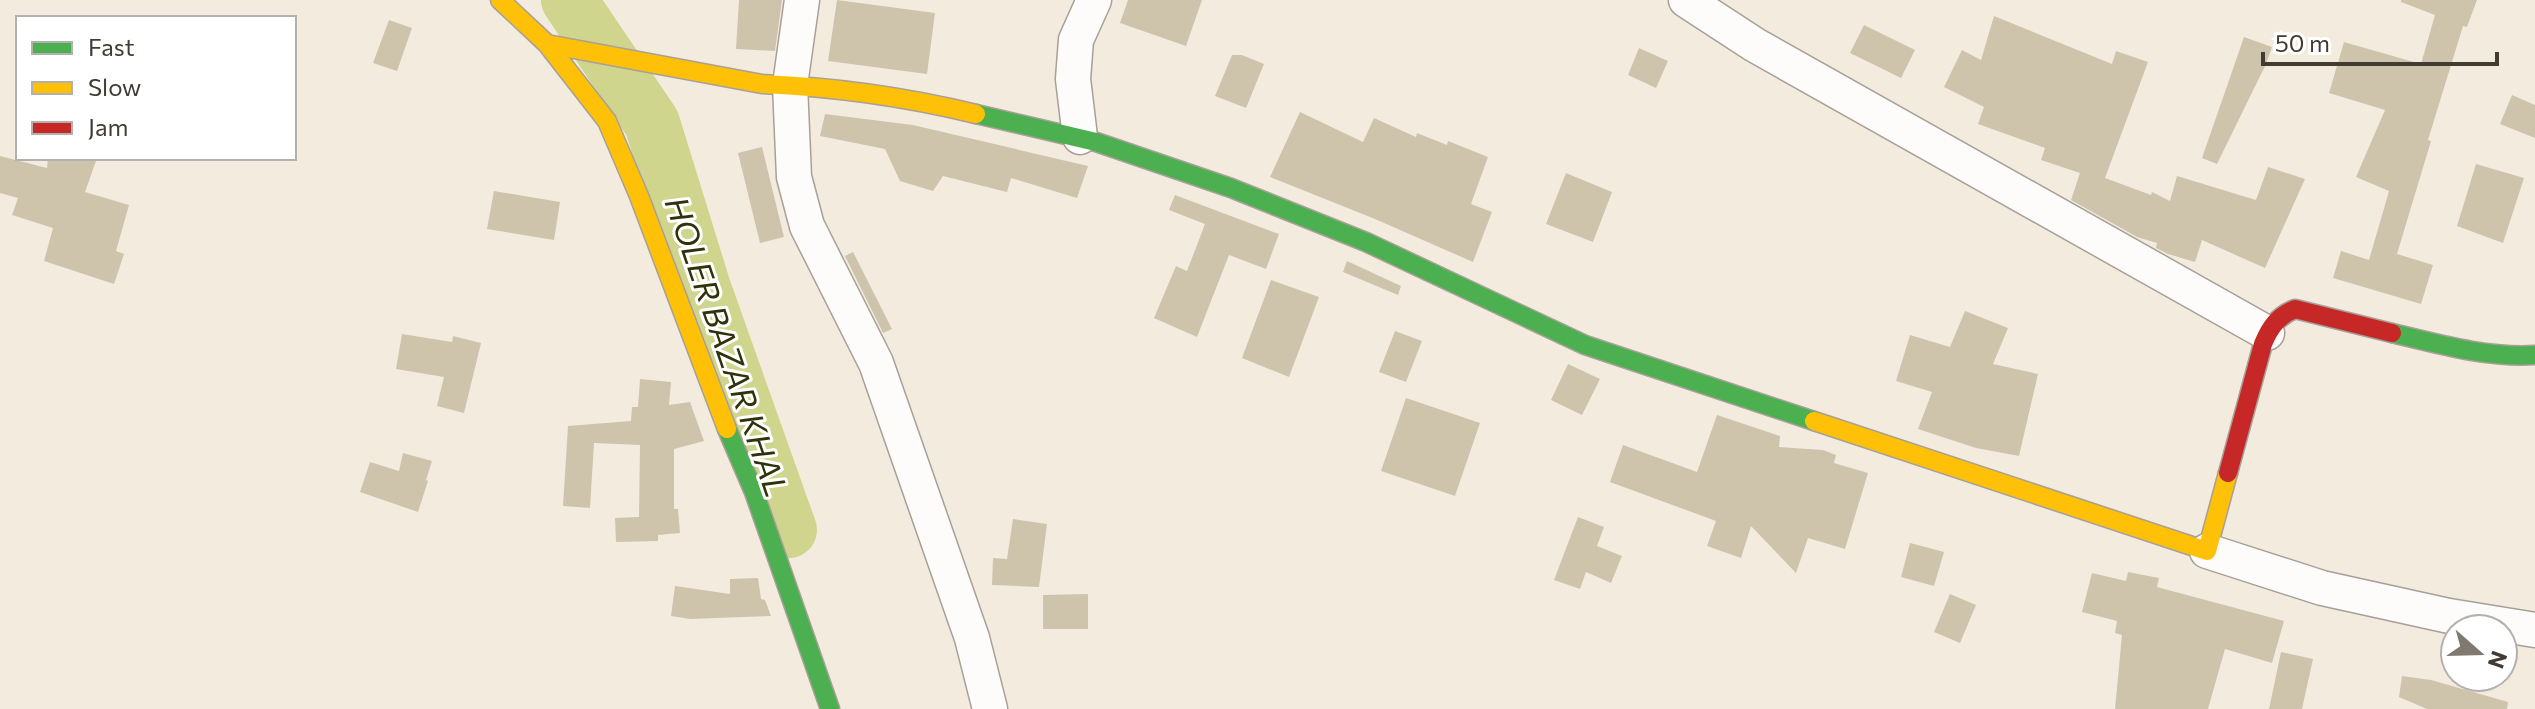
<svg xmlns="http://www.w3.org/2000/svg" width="2535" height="709" font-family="Commissioner,sans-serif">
<rect width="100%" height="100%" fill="#f4ebdf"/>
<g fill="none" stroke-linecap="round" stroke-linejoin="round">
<path stroke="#d0d58e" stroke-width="56" d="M569 0 652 123 703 288 789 530"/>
</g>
<path fill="#cec4ac" d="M739 0H782L775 51 736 49Z
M837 0 935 13 927 74 828 61Z
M1128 0H1202L1186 46 1120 23Z
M2401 0H2477L2467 27 2463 26 2428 140 2431 141 2397 254 2433 265 2421 304 2333 278 2341 251 2369 260 2389 191 2356 177 2385 110 2329 93 2344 42 2421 64 2435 15 2401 2Z
M1994 16 2112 64 2116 51 2148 62 2105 178 2151 195 2152 192 2170 201 2177 176 2256 200 2268 167 2305 179 2265 268 2202 240 2195 262 2168 254 2156 248 2157 243 2137 237 2071 200 2080 173 2041 160 2045 148 1978 124 1984 107 1944 87 1962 50 1981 60Z
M389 20 412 28 397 71 373 63Z
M1864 25 1915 50 1901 78 1850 53Z
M2244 37 2272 47 2266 64 2217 164 2202 158Z
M1639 48 1668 61 1656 88 1628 75Z
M1232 55H1242L1264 64 1246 108 1215 96Z
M2512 95 2535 105V138L2500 124Z
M1300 112 1363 142 1374 118 1416 137 1417 133 1447 145 1448 141 1488 157 1471 204 1492 212 1473 262 1375 219 1270 177Z
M825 114 913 125 1088 166 1077 198 1011 178 1007 192 943 176 933 191 900 181 885 149 820 136Z
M762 147 784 237 760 243 738 153Z
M0 156 47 168 48 158H97L85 192 129 205 116 251 124 254 114 284 44 261 53 228 12 215 18 198 0 193Z
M2476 164 2524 178 2503 243 2457 226Z
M1566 173 1612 192 1593 242 1546 224Z
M494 191 560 202 554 240 487 229Z
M1175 195 1279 234 1266 269 1229 255 1197 337 1154 318 1176 266 1187 271 1205 224 1169 210Z
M853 252 892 329 883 333 845 256Z
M1347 261 1401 286 1398 295 1343 272Z
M1271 280 1319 297 1289 377 1242 358Z
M1965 311 2008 328 1993 364 2038 374 2019 456 1976 448 1918 429 1932 392 1896 381 1910 335 1950 347Z
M1395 331 1422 341 1406 382 1379 372Z
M402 334 452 342 453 336 481 343 464 413 437 406 444 377 396 369Z
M1568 364 1600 379 1582 415 1551 400Z
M640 379 671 382 669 405 690 402 704 441 674 449V509H678L680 533 658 535V541L616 542 615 518 639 517 640 445 594 443 590 508 563 506 568 426 631 421 632 407H638Z
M1406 398 1480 423 1455 496 1381 471Z
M1717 415 1780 436 1779 447 1823 450 1836 455 1834 463 1868 473 1845 549 1808 538 1796 573 1751 526 1741 558 1707 546 1716 521 1610 482 1623 445 1697 472Z
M403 453 432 461 426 480 428 481 418 512 360 492 370 462 399 471Z
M1578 517 1604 527 1597 546 1622 556 1611 583 1586 572 1580 589 1554 580Z
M1013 519 1047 524 1039 587 992 585 993 558 1007 559Z
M1910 543 1944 552 1934 586 1901 577Z
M2128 572 2159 578 2157 587 2284 621 2272 663 2225 649 2208 709H2115L2122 635 2115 633 2117 621 2082 612 2092 573 2126 581Z
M758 578 761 599 765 600 771 616 690 619 671 616 675 586 730 594V579Z
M1088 594V629H1043V595Z
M1950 594 1976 605 1960 643 1934 632Z
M2281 652 2313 659 2302 709H2269Z
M2402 676 2431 680 2508 702 2507 709H2427L2399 697Z"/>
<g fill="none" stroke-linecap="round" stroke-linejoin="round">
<defs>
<path id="street" d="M802 0 790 85 794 177 807 226 876 363 972 638 990 709
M1686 0 1755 45 2267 333
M1080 137 1073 79 1076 40 1094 0
M2207 551 2322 588 2449 616 2535 630"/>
<path id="fast" d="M976 114 1096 142 1231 188 1366 242 1585 345 1814 421
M2392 333C2438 344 2487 358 2535 355
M727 429 754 492 830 709"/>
<path id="slow" d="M500 0 547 44 607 121 639 196 727 429
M547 44 762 84C834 87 906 97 976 114
M1814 421 2207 551 2228 473"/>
<path id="jam" d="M2228 473 2263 344C2270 327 2278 316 2295 309L2392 333"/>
</defs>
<use href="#street" stroke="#a7a098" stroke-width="37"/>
<use href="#fast" stroke="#a7a098" stroke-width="21"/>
<use href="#slow" stroke="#a7a098" stroke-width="21"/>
<use href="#jam" stroke="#a7a098" stroke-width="21"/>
<use href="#street" stroke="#fdfcfa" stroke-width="34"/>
<use href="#fast" stroke="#4caf50" stroke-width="18"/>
<use href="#slow" stroke="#ffc107" stroke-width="18"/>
<use href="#jam" stroke="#c62828" stroke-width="18"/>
</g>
<g text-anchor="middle" stroke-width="6" stroke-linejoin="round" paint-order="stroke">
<g font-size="32" font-style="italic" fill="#2f3309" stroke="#fff">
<text transform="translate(726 347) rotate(71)" y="11">HOLER BAZAR KHAL</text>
</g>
</g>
<rect x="16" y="16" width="280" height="144" fill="#ffffff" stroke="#b3b1ad" stroke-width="2"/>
<rect x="32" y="42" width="40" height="12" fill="#4caf50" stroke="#b3b1ad" stroke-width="2"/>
<text x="88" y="56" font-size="24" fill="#413b32">Fast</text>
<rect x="32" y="82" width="40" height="12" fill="#ffc107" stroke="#b3b1ad" stroke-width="2"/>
<text x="88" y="96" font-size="24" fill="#413b32">Slow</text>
<rect x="32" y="122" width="40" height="12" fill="#c62828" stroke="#b3b1ad" stroke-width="2"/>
<text x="88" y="136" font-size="24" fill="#413b32">Jam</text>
<g transform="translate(2479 653) rotate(110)"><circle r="38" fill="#ffffff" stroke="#b3b1ad" stroke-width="2"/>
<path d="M0-6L14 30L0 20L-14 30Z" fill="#80796f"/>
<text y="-12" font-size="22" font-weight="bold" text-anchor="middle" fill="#413b32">N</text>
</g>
<path d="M2263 52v12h234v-12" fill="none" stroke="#413b32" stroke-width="4"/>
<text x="2275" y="52" font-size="24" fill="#413b32" stroke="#ffffff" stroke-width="6" paint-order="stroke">50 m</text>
</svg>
